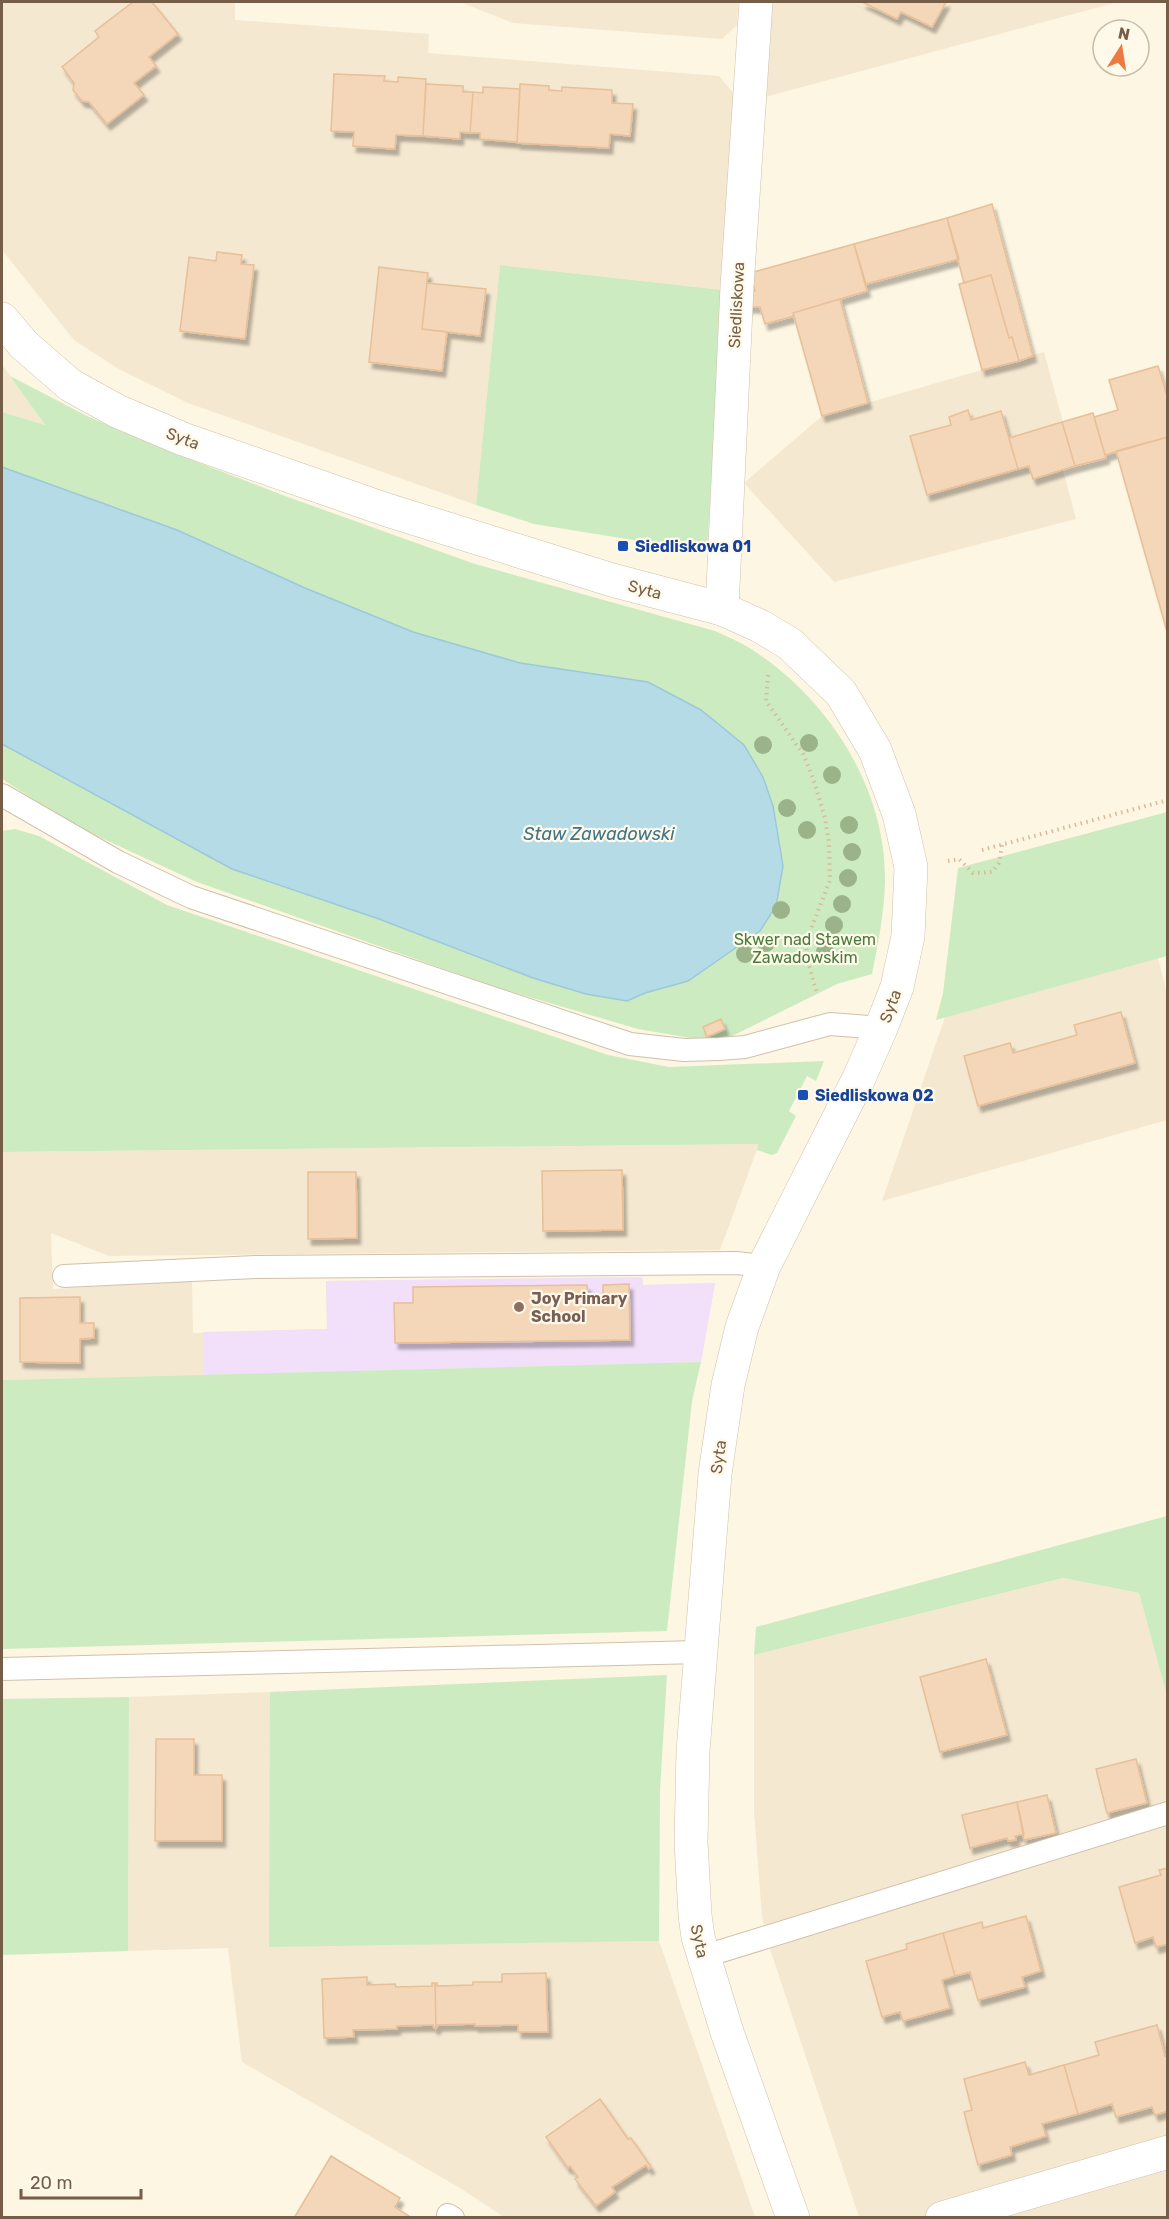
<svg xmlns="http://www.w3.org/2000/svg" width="1169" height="2219" font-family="Rubik,sans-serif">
<defs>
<filter id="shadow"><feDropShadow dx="3.5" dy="6" stdDeviation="1.5" flood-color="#0004"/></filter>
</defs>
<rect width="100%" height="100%" fill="#fdf6e2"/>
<path fill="#f5e8d0" d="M2 2H235V20L429 34 428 53 719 76 735 95 723 290 500 265 476 505 188 403 117 368 74 340 2 250Z
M460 2H738L737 25 722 39 513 23Z
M767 2H1118L761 98Z
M1044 352 1075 466 1063 470 1076 519 834 582 744 483 822 416Z
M2 364 10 376 45 425 2 412Z
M1158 958 1167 993V1120L882 1201 945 1017Z
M759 1144 720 1250 109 1256 51 1233 53 1289 192 1281 193 1333 327 1329 326 1281 642 1277 643 1285 715 1283 701 1362 2 1380V1152Z
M1063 1578 1139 1593 1167 1696V2217H859L771 1952 762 1917 754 1812V1655Z
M270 1692V1946L659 1941 755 2217H504L460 2188 242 2062 228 1948 128 1951 129 1697Z"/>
<path fill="#f2dff9" d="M642 1277 643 1285 715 1283 701 1362 204 1375 203 1332 327 1329 326 1281Z"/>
<path fill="#cdebc0" d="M500 265 723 290 707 552 534 524 476 505Z
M10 376 89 417 179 455 285 496 475 564 715 631C726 636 738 641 748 647 827 696 887 788 885 883 884 914 878 944 872 974L837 984 730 1037 702 1040 638 1029 495 987 197 882 73 825 2 779V744L232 869 627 1001 645 993 760 931 776 906 783 866 773 806 763 777 744 745 701 710 520 663 413 632 305 588 177 530 2 467V412L45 425Z
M1167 812V956L936 1020 943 993 958 868Z
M15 829 39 836 167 905 608 1055 669 1067 824 1061 816 1081 807 1076 789 1111 796 1116 777 1153 772 1155 757 1150 758 1144 2 1152V831Z
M701 1362 692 1401 667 1631 2 1649V1380Z
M1167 1516V1696L1139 1593 1063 1578 754 1655 756 1627Z
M667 1675 660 1791 659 1941 269 1947 270 1692Z
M129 1697 128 1951 2 1955V1699Z"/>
<path fill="#b5dbe7" stroke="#9bc9da" stroke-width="1.5" d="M2 467 177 530 305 588 413 632 520 663 648 682 701 710 744 745 763 777 773 806 783 866 776 906 760 931 688 981 645 993 627 1001 586 994 533 978 379 919 232 869 2 744Z"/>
<path fill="#f4d6b8" stroke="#e7bf98" stroke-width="1.5" filter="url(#shadow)" d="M133 2H152L178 34 149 57 156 66 134 83 144 95 107 124 89 102 82 101 73 90 74 83 62 67 99 37 95 31Z
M862 2H946L932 27 901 12 897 19Z
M334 74 385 76 384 81 398 82V77L426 79 423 136 396 135 395 149 353 146 354 132 331 131Z
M426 84 463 86V92H473L470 133 460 132V139L423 136Z
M520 84 549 86V90L562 91V87L612 90V103L633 104 630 136 610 134 609 148 517 143Z
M483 87 520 89 517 142 480 139V133H470L473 92 483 93Z
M992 204 1033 356 1019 361 1012 337 1009 338 991 275 964 283 947 218Z
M947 218 959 259 866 284 854 244Z
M854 244 867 291 793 313 794 316 765 324 760 307H746L747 293 755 291 750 273Z
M217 252 242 255 241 264 254 265 245 339 180 331 189 257 216 261Z
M379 267 428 273 422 329 447 332 442 371 369 362Z
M991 275 1009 338 1012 337 1019 361 982 370 959 284Z
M427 283 486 289 480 336 422 329Z
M840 299 868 403 822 416 793 313Z
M1158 366 1168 399V437L1105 455 1094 417 1118 410 1109 380Z
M968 410 971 420 1001 411 1018 469 927 495 910 436 951 425 949 417Z
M1093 413 1106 458 1075 466 1062 422Z
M1062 422 1075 466 1033 479 1029 466 1018 469 1009 438Z
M1168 437V635L1116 451Z
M1121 1012 1135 1063 978 1106 964 1056 1010 1043 1013 1053 1077 1035 1074 1025Z
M721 1019 725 1029 707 1037 703 1027Z
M622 1170 623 1230 543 1231 542 1171Z
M308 1172H356L357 1238 308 1239Z
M629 1284 630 1340 395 1343 394 1303H413V1287L587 1285V1301H603V1285Z
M80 1297V1323H94V1338L80 1339V1363L20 1362V1298Z
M986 1659 1007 1735 940 1752 920 1677Z
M156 1739H194V1775H222V1841H155Z
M1136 1759 1147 1803 1107 1813 1096 1769Z
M1047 1795 1056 1833 1024 1840 1017 1802Z
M1017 1802 1024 1834 1015 1836 1016 1840 1008 1841 1007 1838 970 1848 962 1815Z
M1168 1868V1944L1156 1947 1153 1937 1135 1943 1119 1887 1161 1875 1159 1870Z
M1026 1916 1041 1971 1022 1977 1025 1987 978 2000 970 1972 955 1976 943 1933 982 1922 983 1928Z
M943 1933 955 1976 942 1980 950 2008 903 2021 900 2012 882 2017 866 1961 907 1949 906 1944Z
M546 1973 548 2032H518V2025L475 2026V2024L438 2025 436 2028 435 1983H437V1986L473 1985V1982H502V1974Z
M367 1977V1985L395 1984 396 1987 432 1986V1983H435L436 2028H434L433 2025 397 2026V2029L353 2030 354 2037 324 2038 322 1979Z
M1157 2025 1165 2056 1168 2055V2111L1155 2115 1152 2107 1116 2117 1112 2104 1078 2114 1064 2065 1099 2055 1095 2042Z
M1025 2062 1029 2075 1064 2065 1078 2114 1042 2124 1046 2136 1010 2147 1012 2155 978 2165 964 2112 972 2110 964 2079Z
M600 2099 628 2139 631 2138 651 2167 649 2169 646 2165 612 2187 615 2192 596 2206 575 2179 578 2177 570 2166 568 2168 546 2137Z
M331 2156 400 2198 395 2207 409 2216 408 2218H294Z"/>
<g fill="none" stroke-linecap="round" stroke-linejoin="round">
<defs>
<path id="service" d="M2 795 118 862 191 897 630 1044 684 1050 719 1049 745 1047 830 1024 881 1028
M64 1276 256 1267 736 1263 764 1266
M2 1669 699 1652
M702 1957 1168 1813
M448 2215 453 2218"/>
<path id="minor" d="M722 609 737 287 756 2
M942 2218 1168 2152"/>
<path id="tertiary" d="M2 319 24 345 70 385 117 411 183 439 387 510 612 580 722 609 760 626 790 644 841 693 875 750 899 814 911 867 908 936 897 987 881 1028 859 1078 764 1266 742 1327 728 1385 715 1474 693 1751 691 1842 695 1915 698 1937 727 2032 793 2218"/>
</defs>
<use href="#service" stroke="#d1c0ab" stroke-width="24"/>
<use href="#minor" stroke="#d1c0ab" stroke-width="34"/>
<use href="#tertiary" stroke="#d1c0ab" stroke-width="34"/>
<path stroke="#d9ba9b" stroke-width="4" stroke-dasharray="1.5 4.5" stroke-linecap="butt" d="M768 675 766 701 803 754 813 778 825 818 829 843 830 880 806 942 808 962 817 993
M982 850 1168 800
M948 861 959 859 973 873 992 872 999 863 1002 845"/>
<use href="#service" stroke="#fff" stroke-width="22"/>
<use href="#minor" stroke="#fff" stroke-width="33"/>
<use href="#tertiary" stroke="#fff" stroke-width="33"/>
</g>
<g fill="#9bb388">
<circle cx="809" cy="743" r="9"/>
<circle cx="763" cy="745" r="9"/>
<circle cx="832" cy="775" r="9"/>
<circle cx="787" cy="808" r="9"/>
<circle cx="849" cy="825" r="9"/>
<circle cx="807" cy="830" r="9"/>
<circle cx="852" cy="852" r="9"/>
<circle cx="848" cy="878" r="9"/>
<circle cx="842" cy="904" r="9"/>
<circle cx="781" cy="910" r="9"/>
<circle cx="834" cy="925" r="9"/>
<circle cx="766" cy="943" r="9"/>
<circle cx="825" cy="952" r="9"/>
<circle cx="745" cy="954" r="9"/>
</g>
<g fill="#1a4fb4" stroke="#fff9e9" stroke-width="2">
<rect x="617" y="540" width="12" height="12" rx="3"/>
<rect x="797" y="1089" width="12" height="12" rx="3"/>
</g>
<circle fill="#8d6e63" stroke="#fff9e9" stroke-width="2" cx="519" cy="1307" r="6"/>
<g text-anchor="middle" stroke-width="4.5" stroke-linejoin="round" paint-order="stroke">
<g font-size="16" fill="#765d47" stroke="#fff9e9">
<text transform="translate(736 305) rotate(-87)" y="6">Siedliskowa</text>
<text transform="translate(183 438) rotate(21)" y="6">Syta</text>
<text transform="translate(645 589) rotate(15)" y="6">Syta</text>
<text transform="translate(890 1006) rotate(-70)" y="6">Syta</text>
<text transform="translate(718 1457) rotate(-82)" y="6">Syta</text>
<text transform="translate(700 1941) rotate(78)" y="6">Syta</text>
</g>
<g font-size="16" font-weight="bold" fill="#164399" stroke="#fff9e9" text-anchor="start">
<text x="635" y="552">Siedliskowa 01</text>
<text x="815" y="1101">Siedliskowa 02</text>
</g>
<g font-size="16" fill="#4a7c3f" stroke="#fff9e9">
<text x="805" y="945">Skwer nad Stawem<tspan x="805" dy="18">Zawadowskim</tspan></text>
</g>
<g font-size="16" font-weight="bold" fill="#785e54" stroke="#fff9e9" text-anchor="start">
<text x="531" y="1304">Joy Primary<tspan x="531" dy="18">School</tspan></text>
</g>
<g font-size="18" font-style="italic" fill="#40768b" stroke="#fff9e9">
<text x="599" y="840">Staw Zawadowski</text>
</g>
</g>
<rect width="1169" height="2219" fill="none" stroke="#765d47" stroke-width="6"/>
<g transform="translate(1121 48) rotate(12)"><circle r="28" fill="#fff9e9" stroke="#c8bba8" stroke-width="1.5"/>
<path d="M0-4.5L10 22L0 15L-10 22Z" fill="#ed7a41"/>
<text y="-9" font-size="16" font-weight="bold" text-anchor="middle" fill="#765d47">N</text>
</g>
<path d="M21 2189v9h120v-9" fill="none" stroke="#765d47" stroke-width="3"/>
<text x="30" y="2189" font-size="18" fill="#765d47" stroke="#fff9e9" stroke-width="4.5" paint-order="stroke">20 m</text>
</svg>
